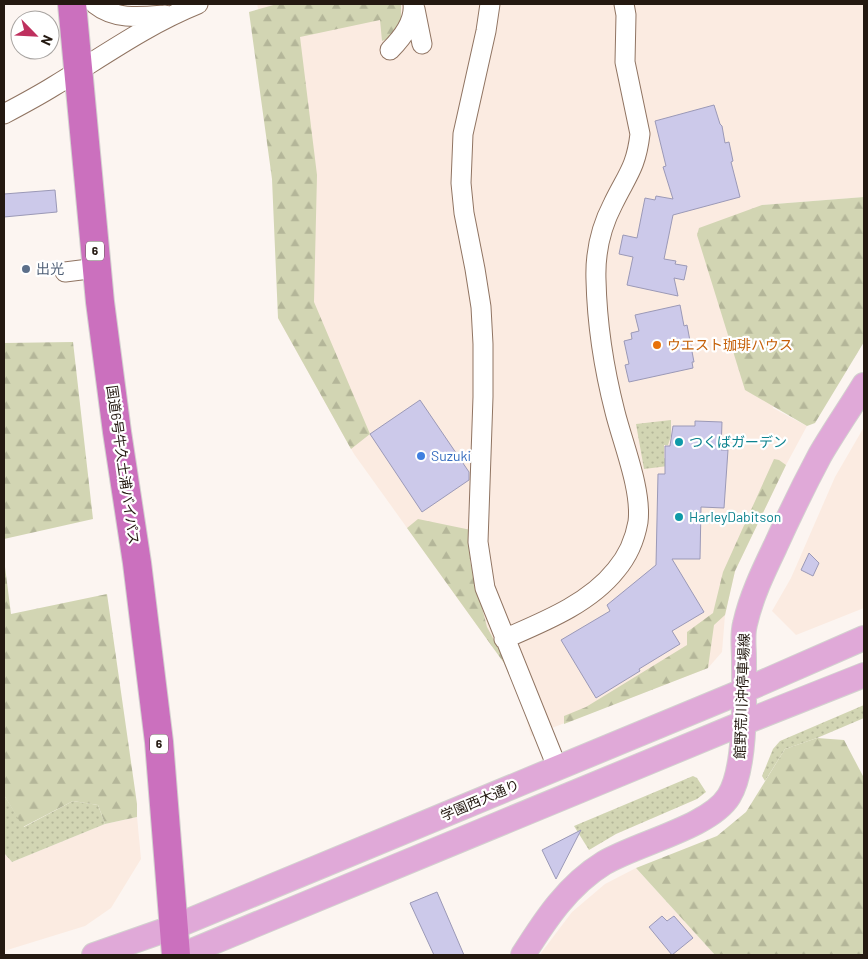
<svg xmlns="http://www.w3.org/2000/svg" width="868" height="959" font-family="Barlow,'Noto Sans JP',sans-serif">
<defs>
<pattern id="grass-dots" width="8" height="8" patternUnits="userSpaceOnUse" patternTransform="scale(1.25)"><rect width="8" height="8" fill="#d2d5b3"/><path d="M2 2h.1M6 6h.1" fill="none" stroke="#b4b699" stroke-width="1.8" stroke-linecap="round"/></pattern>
<pattern id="forest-firs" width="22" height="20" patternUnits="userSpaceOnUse" patternTransform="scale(1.25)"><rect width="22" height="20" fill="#d2d5b3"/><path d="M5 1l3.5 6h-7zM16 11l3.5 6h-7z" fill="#b4b699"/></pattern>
</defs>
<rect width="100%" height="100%" fill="#fcf5f1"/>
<path fill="#fbebe1" d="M257 4H864V197L762 205 773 408 807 426 786 465 735 571 725 615 722 652 708 668 531 736 521 699 504 663 354 454 278 318 283 199 277 87Z
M864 427V608L796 635 772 611 791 578 835 477Z
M137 817 141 859 111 908 85 926 4 951V853L12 862 105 824Z
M636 868 715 955H542L541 953 572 912 605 884Z"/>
<path fill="url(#grass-dots)" d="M671 420V436L668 445H664V458L669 460 668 466 644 469 636 424Z
M864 705V718L817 738 785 749 765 781 762 776 773 749 780 741Z
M693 776 697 778 706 792 697 799 616 834 589 850 574 826Z
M4 795 24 827 73 801 98 805 105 824 12 862 4 853Z"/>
<path fill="url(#forest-firs)" d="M277 4H401V21L395 36 382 41 380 20 300 37 317 175 314 302 370 434 351 449 278 318 272 179 249 12Z
M864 197V342L815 423 807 426 745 390 697 235 699 228 762 205Z
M73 342 93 519 4 539V343Z
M774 459 779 460 786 465 735 571 725 615 714 625 708 668 564 724V716L586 707 687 645V632L713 613 723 572Z
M418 519 471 530 470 561 487 627 523 693 521 699 504 663 407 528Z
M4 559 11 614 107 594 137 804V817L105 824 98 805 73 801 23 827 4 795Z
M817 738 844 740 864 778V955H715L636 868 717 836 746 812 785 749Z"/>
<path fill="#ccc9ea" stroke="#9b99b7" d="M714 105 720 124 722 126 725 143 729 142 733 161 731 162 740 197 673 215 664 259 676 261 675 264 687 266 684 280 674 278 678 296 627 285 633 257 619 254 623 235 637 238 645 198 655 200 656 196 673 199 663 167 666 166 655 121Z
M55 190 57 212 4 217V194Z
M680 305 684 326 687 325 694 362H692L693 368 629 382 625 365 629 364 624 341 632 339 631 333 639 331 635 315Z
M420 400 469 472V480L422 512 370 434Z
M695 421 722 422 721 450H728L724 508 701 507 700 559H672L704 612 672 631 680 644 639 669 640 671 596 698 561 640 610 611 607 605 656 565 658 474H665V446H670L673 426H695Z
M809 553 819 563 813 576 801 570Z
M581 830 556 879 542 850Z
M437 892 464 955H434L410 903Z
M662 916 667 921 674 916 693 938 672 955 649 927Z"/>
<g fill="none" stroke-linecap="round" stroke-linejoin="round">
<defs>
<path id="minor" d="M95 4C115 20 140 17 165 15
M490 4 486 31 463 134 461 183 464 213 475 269 481 307 483 344V397L478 542 485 588 557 767
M415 9 422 44
M390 50C402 38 415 22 413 4
M4 114C21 105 38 96 54 86 102 57 146 25 198 4
M65 272 97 268
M504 639C543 622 589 604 616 570 627 557 635 539 638 522 642 490 623 444 615 412 604 369 597 324 596 280 595 254 601 227 613 204 627 175 636 168 640 134L625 62 626 15 624 4"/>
<path id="major" d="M94 955 174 927 743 691 864 638
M182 955 743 723 864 675
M523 955C545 920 568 885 604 863 638 843 710 827 729 796 747 767 744 693 744 658 744 647 742 635 745 624 751 597 763 572 775 547 789 516 804 485 820 455 834 431 850 408 864 385"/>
<path id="highway" d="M72 4 100 302 117 432 137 563 159 742 176 955"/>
</defs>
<use href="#minor" stroke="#907462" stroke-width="21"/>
<use href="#major" stroke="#d3d1cf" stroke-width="26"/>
<use href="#highway" stroke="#d3d1cf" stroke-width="30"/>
<use href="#minor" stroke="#fff" stroke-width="19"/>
<use href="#major" stroke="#e0a9d8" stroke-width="24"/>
<use href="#highway" stroke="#cb70be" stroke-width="28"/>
</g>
<circle fill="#5c6f8a" stroke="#fff" stroke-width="2" cx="26" cy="269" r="5"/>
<circle fill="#e8710a" stroke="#fff" stroke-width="2" cx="657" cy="345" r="5"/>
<g fill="#0f9aa8" stroke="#fff" stroke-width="2">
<circle cx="679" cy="442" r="5"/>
<circle cx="679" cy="517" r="5"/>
</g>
<circle fill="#3f7fe0" stroke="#fff" stroke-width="2" cx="421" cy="456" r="5"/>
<g text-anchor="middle" stroke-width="4.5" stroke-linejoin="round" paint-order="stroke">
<g fill="#fff" stroke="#665e58" stroke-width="1">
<rect x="86" y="241.5" width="18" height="19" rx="4"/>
<rect x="150" y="734.5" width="18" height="19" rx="4"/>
</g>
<g font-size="12" font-weight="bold" fill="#241911">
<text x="95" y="255">6</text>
<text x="159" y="748">6</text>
</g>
<g font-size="14" fill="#4e5e75" stroke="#fff" text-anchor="start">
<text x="36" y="274">出光</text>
</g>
<g font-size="14" fill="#c56008" stroke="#fff" text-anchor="start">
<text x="667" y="350">ウエスト珈琲ハウス</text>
</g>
<g font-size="14" fill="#0d838f" stroke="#fff" text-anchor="start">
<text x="689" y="447">つくばガーデン</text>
<text x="689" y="522">HarleyDabitson</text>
</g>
<g font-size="14" fill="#366cbe" stroke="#fff" text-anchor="start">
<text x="431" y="461">Suzuki</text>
</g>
<g font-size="14" fill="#241911" stroke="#fff">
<text transform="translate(123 465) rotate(82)" y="5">国道6号牛久土浦バイパス</text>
<text transform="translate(742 696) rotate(-88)" y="5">館野荒川沖停車場線</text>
<text transform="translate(480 800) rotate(-23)" y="5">学園西大通り</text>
</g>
</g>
<rect width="868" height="959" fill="none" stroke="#241911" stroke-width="10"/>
<g transform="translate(35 35) rotate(114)"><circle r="24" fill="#ffffff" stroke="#a7a3a0"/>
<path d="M0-4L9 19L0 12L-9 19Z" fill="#be305e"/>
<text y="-8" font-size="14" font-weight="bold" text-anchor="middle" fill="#241911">N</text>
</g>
</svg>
